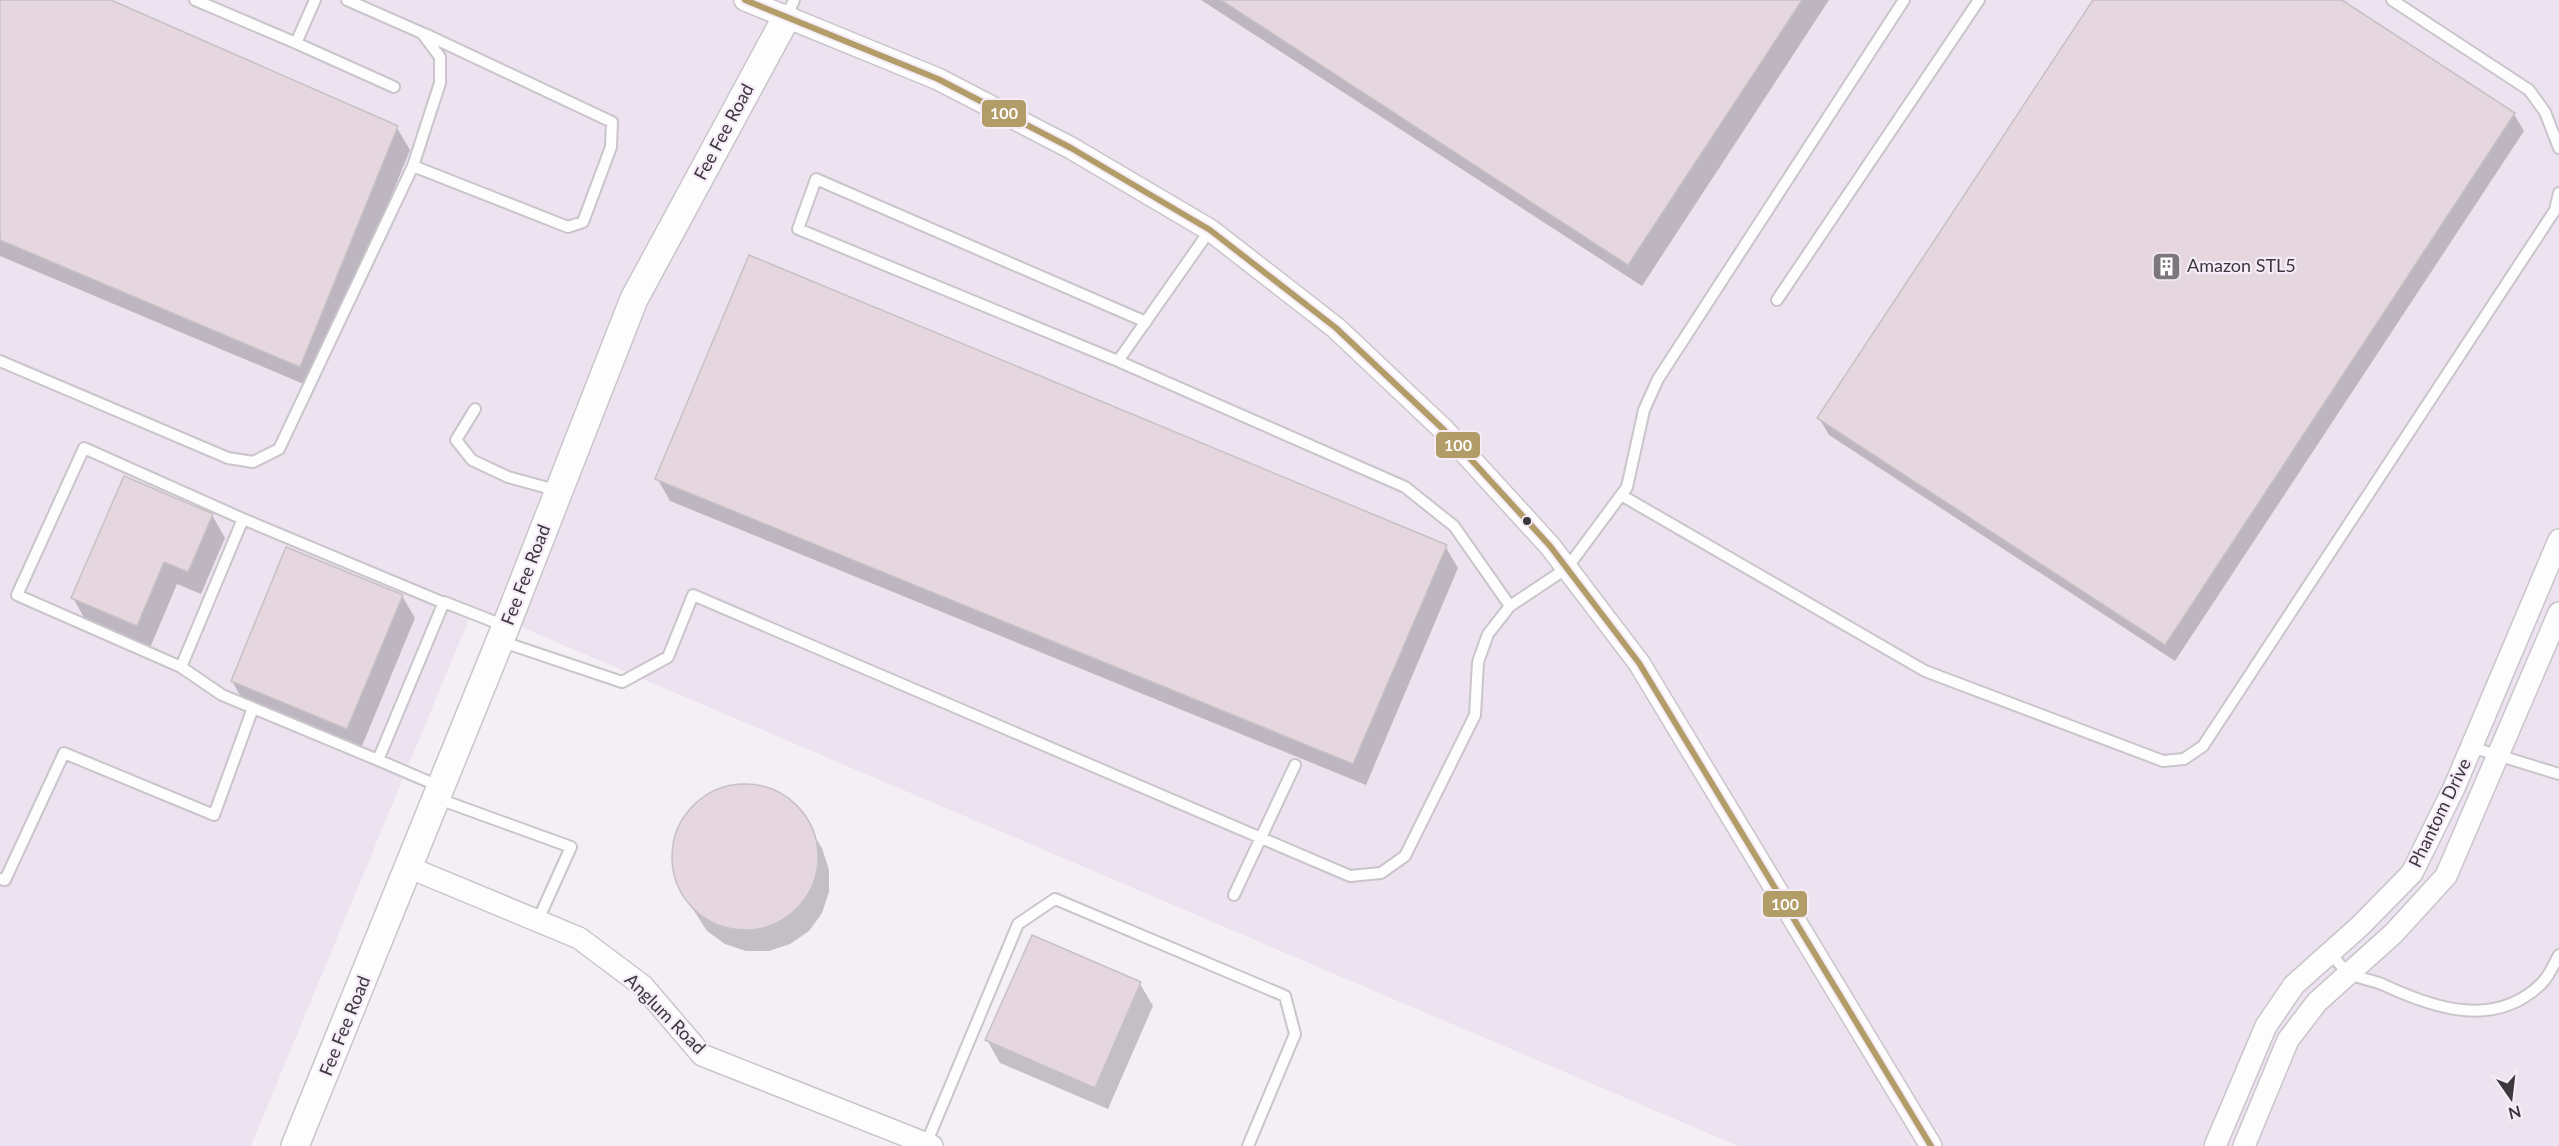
<svg xmlns="http://www.w3.org/2000/svg" width="2559" height="1146" font-family="Lato,sans-serif">
<rect width="100%" height="100%" fill="#f4eff5"/>
<path fill="#ede3f0" d="M0 0H2559V1146H1738L474 607 251 1146H0Z"/>
<path fill="#0003" d="M0 0H107L397 128 410 150 313 388 0 256Z
M1201 0H1829L1642 286Z
M2094 0H2340L2514 114 2524 131 2175 661 1829 435 1819 418Z
M657 478 1445 546 1458 568 1366 785 670 501Z
M212 515 225 538 201 594 177 584 150 648 86 621 73 598Z
M402 596 415 618 360 751 245 704 232 681Z
M734 786H756L778 793 796 806 822 848 829 870V892L822 913 809 931 790 944 769 951H746L725 944 707 931 680 889 673 868 674 845 681 824 694 806 712 793Z
M1140 984 1153 1006 1108 1109 1000 1063 987 1040Z"/>
<path fill="#e6d7df" stroke="#c6c1c5" stroke-width="1.5" d="M0 0H111L398 126 300 367 0 240Z
M1221 0H1802L1628 265Z
M2093 0H2342L2515 113 2165 645 1817 418Z
M749 255 1447 545 1353 764 655 479Z
M124 476 213 514 188 572 164 562 137 626 71 598Z
M286 547 403 595 347 729 231 681Z
M672 857a73 73 0 1 1 146 0a73 73 0 1 1-146 0Z
M1032 935 1141 982 1095 1088 985 1040Z"/>
<g fill="none" stroke-linecap="round" stroke-linejoin="round">
<defs>
<path id="service" d="M195 0 296 43 315 0
M2392 0 2529 90 2545 112 2559 148
M786 18 794 0
M296 43 394 87
M413 166 568 227 583 222 611 147 612 122 425 34
M1210 230 1118 361 1405 487 1454 526 1510 606
M1777 300 1979 0
M0 361 228 458 253 462 279 449 413 166 440 83V57L422 33 347 0
M1118 361 798 229 816 179 1146 322
M475 409 456 440 472 460 508 477 559 491
M1621 495 1925 671 2163 761 2184 759 2203 746 2555 210 2559 193
M500 641 622 682 668 657 693 595 1350 876 1381 873 1405 856 1475 715 1478 662 1488 634 1510 606 1567 568 1627 487 1644 410 1658 379 1904 0
M181 667 17 595 84 448 243 519
M2471 747 2559 774
M378 760 222 695 181 667 243 519 444 603
M441 787 378 760 444 602 505 626
M436 798 571 847 538 920
M0 879 5 880 64 753 214 815 253 708
M1234 895 1295 765
M2330 953C2336 959 2342 969 2349 973 2359 979 2373 980 2384 985 2435 1009 2496 1029 2542 983 2549 976 2554 964 2559 955
M926 1144 1018 924 1055 899 1285 996 1295 1034 1248 1146"/>
<path id="minor" d="M745 0 938 79 1071 148 1210 230 1336 328 1444 430 1550 546 1639 663 1931 1146
M408 867 579 938 643 986 702 1055 932 1146
M2215 1146 2266 1026 2294 985 2360 926 2412 873 2454 788 2559 540
M2244 1146 2288 1040 2317 1002 2393 934 2446 876 2559 613"/>
<path id="tertiary" d="M295 1146 506 626 634 299 786 18"/>
</defs>
<use href="#service" stroke="#c9c5ca" stroke-width="14"/>
<use href="#minor" stroke="#c9c5ca" stroke-width="24"/>
<use href="#tertiary" stroke="#c9c5ca" stroke-width="30"/>
<use href="#service" stroke="#fdfdfe" stroke-width="10"/>
<use href="#minor" stroke="#fdfdfe" stroke-width="21"/>
<use href="#tertiary" stroke="#fdfdfe" stroke-width="27"/>
<defs>
<path id="bus-1" d="M745 0 938 79 1071 148 1210 230 1336 328 1444 430 1550 546 1639 663 1931 1146"/>
</defs>
<use href="#bus-1" stroke="#f5ecf8" stroke-width="10"/>
<use href="#bus-1" stroke="#b29c67" stroke-width="6"/>
</g>
<defs>
<symbol id="building-square" viewBox="-11 -11 22 22"><rect x="-9" y="-9" width="18" height="18" rx="4" fill="#7c777d" stroke="#f5ecf8"/><path d="M-4-6H4V6H1V3H-1V6H-4ZM-2.5-4.3h1.7v1.8h-1.7ZM.8-4.3h1.7v1.8H.8ZM-2.5-1h1.7V.8h-1.7ZM.8-1h1.7V.8H.8Z" fill="#fff"/></symbol>
</defs>
<g fill-rule="evenodd">
<use href="#building-square" x="2150" y="250" width="33" height="33"/>
</g>
<circle fill="#3b373c" stroke="#f5ecf8" stroke-width="2" cx="1527" cy="521" r="5"/>
<g text-anchor="middle" stroke-width="4.5" stroke-linejoin="round" paint-order="stroke">
<g font-size="18" fill="#3b373c" stroke="#f5ecf8">
<text transform="translate(724 132) rotate(-62)" y="6">Fee Fee Road</text>
<text transform="translate(526 575) rotate(-69)" y="6">Fee Fee Road</text>
<text transform="translate(2440 813) rotate(-64)" y="6">Phantom Drive</text>
<text transform="translate(665 1014) rotate(45)" y="6">Anglum Road</text>
<text transform="translate(345 1026) rotate(-68)" y="6">Fee Fee Road</text>
</g>
<g font-size="18" fill="#3b373c" stroke="#f5ecf8" text-anchor="start">
<text x="2187" y="272">Amazon STL5</text>
</g>
</g>
<g stroke="#f5ecf8" stroke-width="2">
<rect x="981" y="99" width="46" height="29" rx="6" fill="#b29c67"/>
<rect x="1435" y="431" width="46" height="28" rx="6" fill="#b29c67"/>
<rect x="1762" y="890" width="46" height="28" rx="6" fill="#b29c67"/>
</g>
<g font-size="16" text-anchor="middle" font-weight="bold" fill="#fff">
<text x="1004" y="119">100</text>
<text x="1458" y="451">100</text>
<text x="1785" y="910">100</text>
</g>
<g transform="translate(2511 1098) rotate(166)" stroke="#f5ecf8" stroke-width="4.5" paint-order="stroke">
<path d="M0-4.5L10 22L0 15L-10 22Z" fill="#3b373c"/>
<text y="-9" font-size="16" font-weight="bold" text-anchor="middle" fill="#3b373c">N</text>
</g>
</svg>
